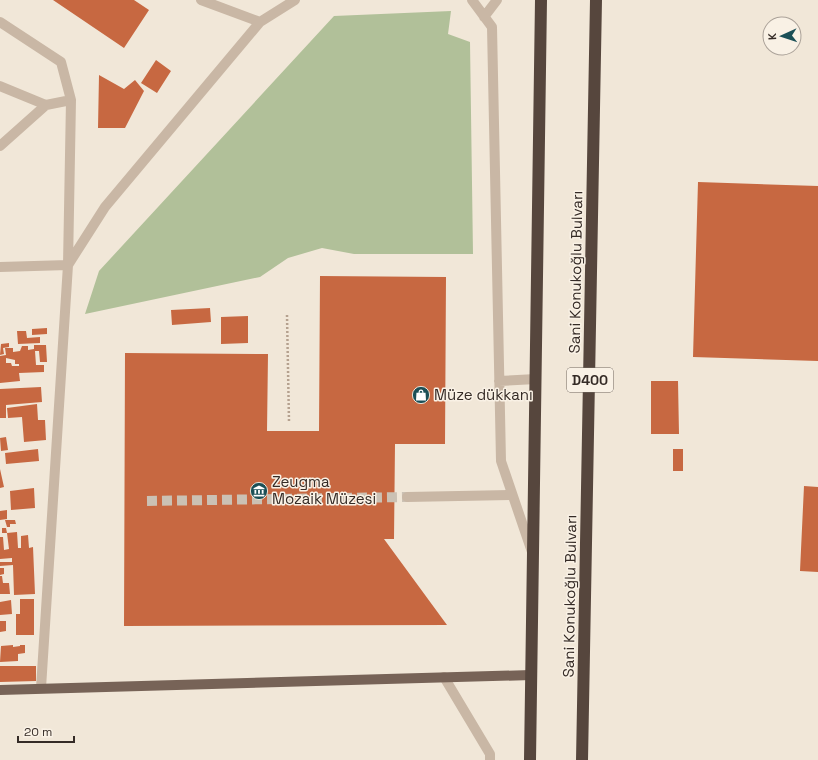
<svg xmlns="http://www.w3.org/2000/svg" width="818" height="760" font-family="'Space Grotesk',sans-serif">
<rect width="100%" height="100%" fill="#f1e7d8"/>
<path fill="#b1c099" d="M451 11 448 34 470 42 473 254H354L322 248 288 258 260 277 85 314 99 271 334 16Z"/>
<path fill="#c76841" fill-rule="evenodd" d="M53 0H134L149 10 124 48Z
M156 60 171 71 157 93 141 83Z
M99 75 124 89 135 80 144 91 125 128H98Z
M698 182 818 186V361L693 357Z
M320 276 446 277 445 444H395L394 539H384L447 625 124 626 125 353 268 354 267 431H319Z
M210 308 211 322 172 325 171 310Z
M248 316V343L221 344V317Z
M47 328V334L32 335V329Z
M17 331H26L27 338 40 337V343L18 344Z
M9 343V347L3 348 4 354 0 355 1 344Z
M34 345H46L47 362H40L39 351H35L36 365H44V372L19 373 20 381 0 383V356L6 355 5 348H13V352L20 351 22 346H28V350L34 349ZM6 358 15 360V364H19V366H12L11 363H6Z
M651 381H678L679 434H651Z
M41 387 42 402 6 405V418H0V389Z
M37 404 38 420H45L46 440 24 442 22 417 8 418 7 408Z
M6 437 8 450 1 451 0 438Z
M38 449 39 461 6 464 5 453Z
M673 449H683V471H673Z
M0 469 4 487 0 488Z
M804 486 818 487V572L800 571Z
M34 488 35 508 11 510 10 491Z
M7 510V519L0 520V511Z
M5 520H15L16 524H10V527H7Z
M2 528H6L7 533H2Z
M17 532 18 548H21V536L28 535 29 548 33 547 35 594 14 595 13 565 0 566V562H12V558L0 559V537H3L4 550 9 549 7 533Z
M0 568H4V574L0 575Z
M0 576H2L3 583H9L10 594H0Z
M20 599H34V635H16V614H20Z
M11 600 12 614 0 615V602Z
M0 621H6V631L0 632Z
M13 645V647L20 646V645H25V653L18 654V661L0 662 1 646Z
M0 666H36V681L0 682Z"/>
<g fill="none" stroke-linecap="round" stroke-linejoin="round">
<path stroke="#cbc1b4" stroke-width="10" stroke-dasharray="10 5" stroke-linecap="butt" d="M147 501 407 497"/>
<path stroke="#b5a18f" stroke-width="2.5" stroke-dasharray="2 2" stroke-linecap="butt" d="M287 315 289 422"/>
<path stroke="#c9b7a5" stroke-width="10" d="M201 0 260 22
M472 0 492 27 501 461 532 552
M484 17 497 0
M0 22 61 62 71 100 68 265 41 688
M0 86 46 105 71 100
M0 146 46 105
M0 267 68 265 105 207 260 22 295 0
M499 381 536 379
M407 497 512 495
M444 677 490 754V760"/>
<path stroke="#776357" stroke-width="10" d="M0 690 531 675"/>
<path stroke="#56463d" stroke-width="12" d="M530 760 541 0
M582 760 596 0"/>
</g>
<defs>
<symbol id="shop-disc" viewBox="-11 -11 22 22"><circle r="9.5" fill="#1b4f56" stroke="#f9f1e5"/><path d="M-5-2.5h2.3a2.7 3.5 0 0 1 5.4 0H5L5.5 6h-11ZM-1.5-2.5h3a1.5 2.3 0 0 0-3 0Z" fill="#fff"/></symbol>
<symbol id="museum-disc" viewBox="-11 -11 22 22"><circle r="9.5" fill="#1b4f56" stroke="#f9f1e5"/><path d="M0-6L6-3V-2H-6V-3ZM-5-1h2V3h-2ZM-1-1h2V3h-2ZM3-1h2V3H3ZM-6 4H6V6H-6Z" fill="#fff"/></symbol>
</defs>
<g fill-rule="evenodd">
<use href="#shop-disc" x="411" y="385" width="20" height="20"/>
<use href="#museum-disc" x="249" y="481" width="20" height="20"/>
</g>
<g text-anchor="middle" stroke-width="3" stroke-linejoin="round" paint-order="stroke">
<rect fill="#f9f1e5" stroke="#70665f" stroke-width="1" x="567" y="368" width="46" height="24" rx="3"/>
<g font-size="14" font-weight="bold" fill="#352b26">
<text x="590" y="385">D400</text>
</g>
<g font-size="15" fill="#352b26" stroke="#f9f1e5">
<text transform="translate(576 272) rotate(-89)" y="5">Sani Konukoğlu Bulvarı</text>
<text transform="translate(570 596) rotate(-89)" y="5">Sani Konukoğlu Bulvarı</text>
</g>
<g font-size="15" fill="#352b26" stroke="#f9f1e5" text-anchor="start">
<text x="434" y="400">Müze dükkanı</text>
<text x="272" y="487">Zeugma<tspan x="272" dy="17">Mozaik Müzesi</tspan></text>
</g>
</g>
<g transform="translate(782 36) rotate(267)"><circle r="19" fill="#f9f1e5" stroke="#aba299"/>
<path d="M0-3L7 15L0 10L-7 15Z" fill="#1b4f56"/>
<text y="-6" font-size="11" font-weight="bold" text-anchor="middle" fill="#352b26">K</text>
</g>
<path d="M18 736v6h56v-6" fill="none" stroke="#352b26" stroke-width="2"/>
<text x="24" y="736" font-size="12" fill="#352b26" stroke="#f9f1e5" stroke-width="3" paint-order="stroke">20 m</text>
</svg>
